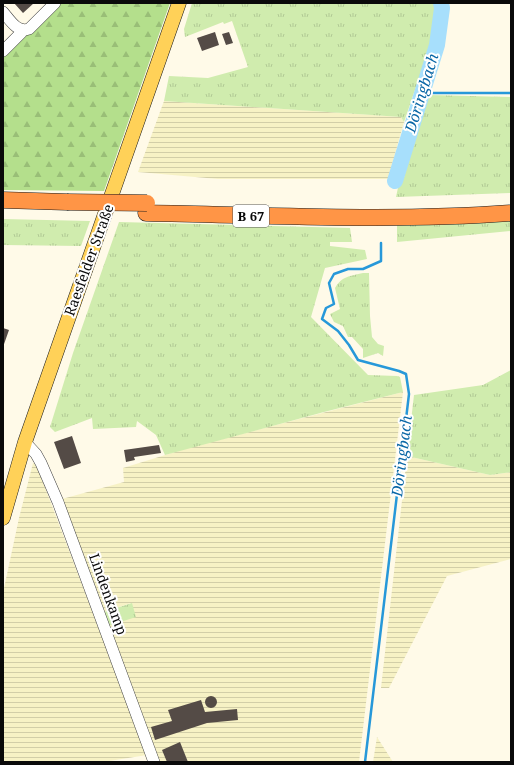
<svg xmlns="http://www.w3.org/2000/svg" width="514" height="765" font-family="'Noto Serif',serif">
<defs>
<pattern id="farmland-rules" width="6" height="5" patternUnits="userSpaceOnUse"><rect width="6" height="5" fill="#f7f2c5"/><path d="M0 2.5h6" fill="none" stroke="#d2cea8"/></pattern>
<pattern id="grass-tufts" width="24" height="20" patternUnits="userSpaceOnUse"><rect width="24" height="20" fill="#d0ecae"/><path d="M3 7l-1-3M5 7V3M7 7l1-3M15 17l-1-3M17 17v-4M19 17l1-3" fill="none" stroke="#b1c994"/></pattern>
<pattern id="forest-firs" width="22" height="20" patternUnits="userSpaceOnUse"><rect width="22" height="20" fill="#b4df8c"/><path d="M5 1l3.5 6h-7zM16 11l3.5 6h-7z" fill="#99be77"/></pattern>
</defs>
<rect width="100%" height="100%" fill="#fffae8"/>
<path fill="url(#farmland-rules)" d="M164 101 401 117 404 122 388 179H218L138 172Z
M403 392 359 762H158L108 626 131 603 104 612 62 499 124 482 123 468 188 448Z
M407 456 490 475 511 472V559L447 576 389 688H381Z
M33 463 36 464 147 755 103 762H3V593L19 518Z
M377 737 393 762H373Z"/>
<path fill="url(#grass-tufts)" d="M192 3H437L438 12 432 40 404 122 401 117 164 101 169 76 208 78 248 67 232 21 224 24 223 22 185 37 184 29Z
M428 95 511 97V193L396 197 399 183 404 177Z
M3 219 90 221 81 246 3 245Z
M511 219V231L397 242V224Z
M119 222 350 228 352 242H330V246L365 250 367 259 325 268 311 317 368 375 397 376 400 377 403 392 324 412 165 455 156 435 137 421 136 427 93 429 92 418 55 432 50 427 73 353Z
M363 273H369L370 316 372 337 378 344 384 346 383 356 378 353 363 358V349L352 337H348L343 326 334 322 330 314 340 309 335 288C342 276 350 276 363 273Z
M511 370V472L490 475 407 456 414 395 483 385Z
M132 603 136 617 108 626 104 612Z"/>
<path fill="url(#forest-firs)" d="M58 3H170L104 191 3 190V56Z"/>
<g fill="none" stroke-linecap="round" stroke-linejoin="round">
<path stroke="#2798d9" stroke-width="2.5" d="M422 93H511
M365 762 409 394 406 374 399 371 358 360 349 345 338 331 322 319 326 308 334 304 329 283 334 274 348 269H363L381 261V243"/>
<path stroke="#a7dffc" stroke-width="16" d="M395 181 437 45 442 8 441 3"/>
</g>
<path fill="#544b46" d="M14 3H34L23 13Z
M215 32 219 45 202 51 197 38Z
M229 32 233 43 226 45 222 34Z
M3 328 9 330 3 347Z
M72 436 81 463 64 469 54 442Z
M159 445 161 453 134 457 135 460 126 462 124 450Z
M205 702a6 6 0 1 1 12 0a6 6 0 1 1-12 0Z
M201 700 205 712 237 709 238 720 207 723 155 740 151 727 172 721 168 710Z
M180 742 188 762H167L162 750Z"/>
<g fill="none" stroke-linecap="round" stroke-linejoin="round">
<defs>
<path id="minor" d="M3 12C10 20 17 33 29 29L55 3
M3 51 24 30
M25 442 36 454 41 463 58 502 154 762"/>
<path id="major" d="M3 518 25 442 179 3"/>
<path id="highway" d="M3 200 67 202
M146 213C268 215 390 222 511 213"/>
</defs>
<use href="#minor" stroke="#3d3d3d" stroke-width="12"/>
<use href="#major" stroke="#1b1b1b" stroke-width="15"/>
<use href="#highway" stroke="#1b1b1b" stroke-width="17"/>
<use href="#minor" stroke="#fff" stroke-width="11"/>
<use href="#major" stroke="#ffd158" stroke-width="14"/>
<use href="#highway" stroke="#ff9546" stroke-width="16"/>
<defs>
<path id="highway-bridge" d="M67 202 147 203"/>
</defs>
<use href="#highway-bridge" stroke="#1b1b1b" stroke-width="17" stroke-linecap="butt"/>
<use href="#highway-bridge" stroke="#ff9546" stroke-width="16"/>
</g>
<g text-anchor="middle" stroke-width="4" stroke-linejoin="round" paint-order="stroke">
<rect fill="#fff" stroke="#545454" stroke-width="1" x="233" y="205" width="36" height="22" rx="3"/>
<g font-size="13" font-weight="bold" fill="#0a0a0a">
<text x="251" y="221">B 67</text>
</g>
<g font-size="14" fill="#0a0a0a" stroke="#fff">
<text transform="translate(89 260) rotate(-70)" y="5">Raesfelder Straße</text>
<text transform="translate(108 594) rotate(70)" y="5">Lindenkamp</text>
</g>
<g font-size="15" font-style="italic" fill="#0a67a6" stroke="#fff">
<text transform="translate(422 93) rotate(-73)" y="5">Döringbach</text>
<text transform="translate(402 456) rotate(-83)" y="5">Döringbach</text>
</g>
</g>
<rect width="514" height="765" fill="none" stroke="#0a0a0a" stroke-width="8"/>
</svg>
